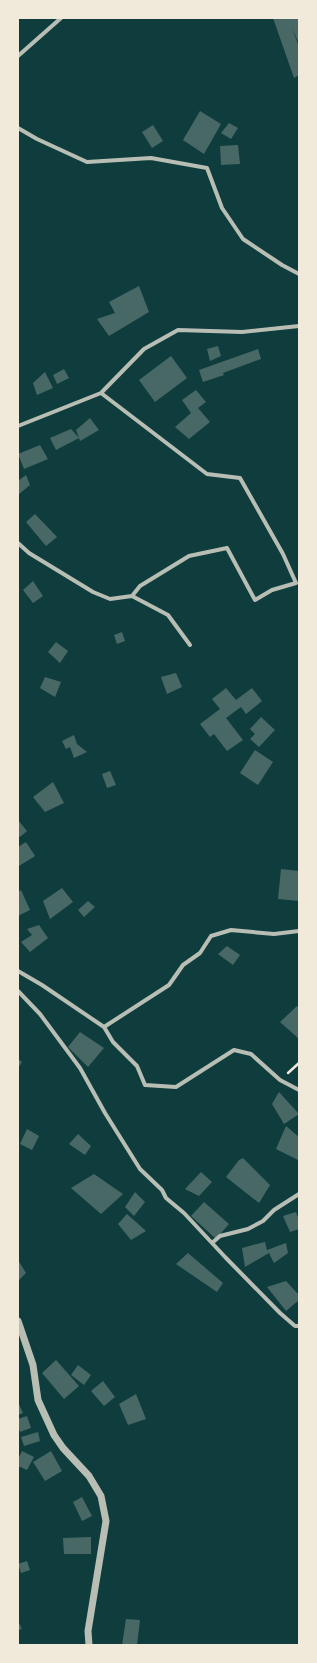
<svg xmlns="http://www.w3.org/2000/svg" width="317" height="1663" font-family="'Libre Baskerville',serif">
<rect width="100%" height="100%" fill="#0f3d3e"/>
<path fill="#486865" d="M273 18H299V44L292 28 299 47V75L294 78Z
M200 111 221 124 204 154 183 140Z
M229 123 238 128 231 139 221 133Z
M153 125 163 141 152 148 142 132Z
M238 145 240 164 221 165 220 146Z
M139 286 149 312 109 336 97 319 115 313 109 302Z
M218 346 221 356 210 361 207 349Z
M258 349 261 359 223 373 224 375 203 382 199 370Z
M171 356 187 378 155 402 139 380Z
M64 369 69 378 57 384 53 375Z
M45 372 53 388 37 395 33 383Z
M196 390 206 402 198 408 210 422 189 439 175 427 191 413 182 400Z
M90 418 99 430 80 441 76 430Z
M71 429 79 438 56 450 50 438Z
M40 445 48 459 24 469 18 454Z
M26 475 30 485 18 495V481Z
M35 514 57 537 46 546 26 522Z
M33 581 43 596 33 603 23 590Z
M122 632 125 641 117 644 114 635Z
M56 642 68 651 60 663 48 652Z
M176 673 182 687 167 694 161 677Z
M45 677 61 682 55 697 40 688Z
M226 688 236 700 252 688 262 701 246 714 241 707 226 718 243 740 227 751 214 734 210 737 200 724 220 709 212 699Z
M261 717 275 730 259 747 250 739 255 734 250 729Z
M74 735 77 744 87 752 74 758 70 747 66 749 62 741Z
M255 750 273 762 258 785 240 773Z
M110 771 116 785 107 788 102 774Z
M53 782 64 803 45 812 33 797Z
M18 820 27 831 20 837 18 835Z
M26 842 35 856 19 866 18 847Z
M281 869 299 871V901L278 899Z
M62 888 73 902 50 919 43 901Z
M21 890 30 910 18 916V892Z
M88 901 95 907 84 917 78 910Z
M39 925 48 938 30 952 21 942 32 935 27 929Z
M227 946 240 955 233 965 218 954Z
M297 1006 299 1008 298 1038 280 1022Z
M80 1032 104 1048 88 1067 68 1047Z
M18 1059 22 1062 18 1068Z
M279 1092 299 1114 284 1124 272 1104Z
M286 1126 299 1137 298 1160 276 1149Z
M27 1129 39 1136 32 1150 20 1144Z
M78 1134 91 1146 85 1155 69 1144Z
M243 1158 270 1185 259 1203 226 1177 239 1160Z
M201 1172 212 1182 199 1196 185 1189Z
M94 1174 123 1194 101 1214 71 1188Z
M135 1192 145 1202 134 1216 125 1207Z
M204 1202 229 1224 216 1239 191 1216Z
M296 1212 299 1220V1229L290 1232 283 1216Z
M127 1214 146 1231 131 1240 118 1224Z
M265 1242 267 1250 286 1243 288 1253 274 1263 269 1253 245 1267 242 1248Z
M188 1253 223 1283 217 1292 176 1264Z
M18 1260 26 1273 18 1281Z
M286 1281 299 1295V1300L286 1311 267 1287Z
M56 1360 79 1386 64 1399 42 1373Z
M78 1365 91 1375 84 1385 71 1375Z
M103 1381 115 1397 104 1406 91 1391Z
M136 1394 146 1419 128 1425 119 1404Z
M18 1402 23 1413 18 1415Z
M27 1416 31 1428 20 1432 18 1425V1419Z
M38 1432 40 1441 24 1446 21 1437Z
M22 1451 34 1457 27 1470 18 1466V1459Z
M51 1451 62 1471 45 1481 33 1462Z
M82 1497 92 1516 82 1521 73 1502Z
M91 1537V1554H64L63 1538Z
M27 1561 30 1570 21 1573 18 1564Z
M126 1619 140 1620 137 1645H122Z
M18 1621 22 1629 18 1630Z"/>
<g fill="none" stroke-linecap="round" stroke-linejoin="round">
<path stroke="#f1e9da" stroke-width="2.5" d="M288 1073 299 1063"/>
<path stroke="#b8beb3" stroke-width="4" d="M18 56 61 18
M18 128 37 139 87 162 151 158 207 168 222 208 243 239 282 265 299 274
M101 393 207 474 240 478 283 554 296 583 272 590 255 600 227 548 189 556 140 586 132 596
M18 426 101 393 144 349 178 330 242 332 299 326
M18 543 29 553 93 592 110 599 132 596 168 615 190 645
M18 971 42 985 104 1027 113 1042 137 1066 145 1085 176 1087 234 1050 251 1054 280 1080 299 1090
M18 991 40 1014 80 1068 105 1113 140 1169 162 1190 166 1198 184 1213 226 1258 280 1313 295 1326H299
M104 1027 169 985 183 965 200 953 211 936 231 930 274 934 299 931
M212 1243 220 1236 248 1229 263 1221 274 1210 299 1194"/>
<path stroke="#b8beb3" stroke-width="7" d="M18 1321 33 1365 38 1400 54 1435 63 1448 89 1476 101 1496 106 1521 88 1631 89 1645"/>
</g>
<rect width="317" height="1663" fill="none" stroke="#f1e9da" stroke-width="38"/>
</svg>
